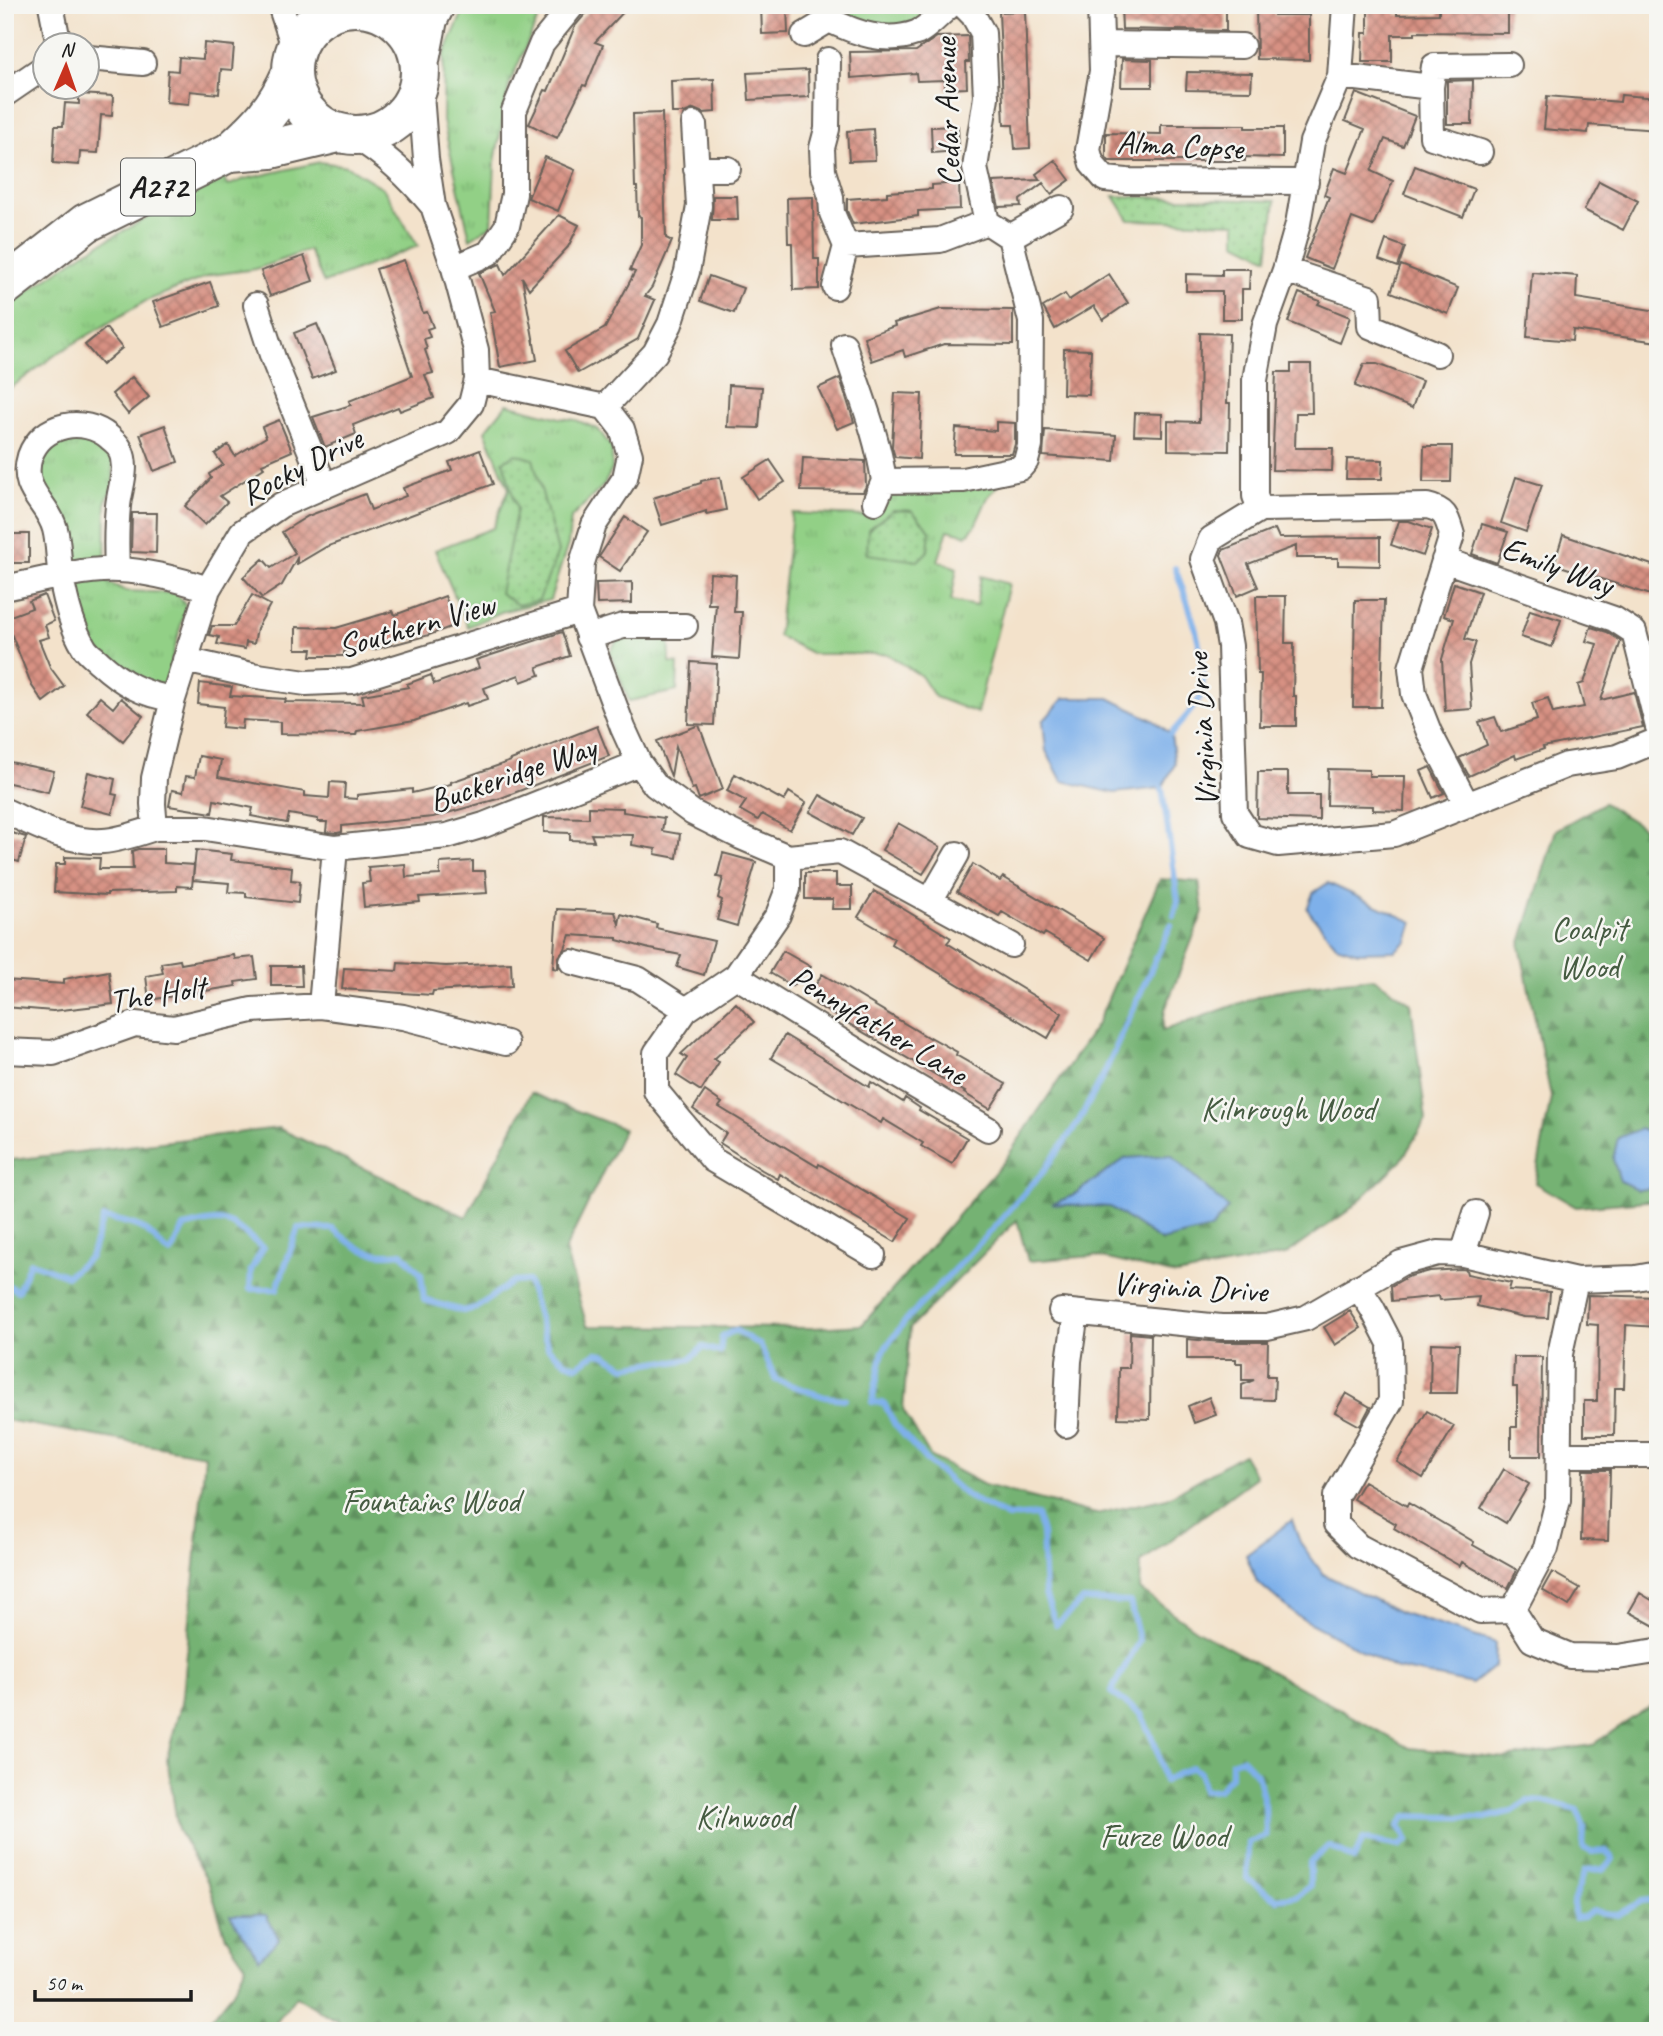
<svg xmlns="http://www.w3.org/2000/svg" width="1663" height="2036" font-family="Caveat,sans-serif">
<defs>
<pattern id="grass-tufts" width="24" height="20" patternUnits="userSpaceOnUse" patternTransform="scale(1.75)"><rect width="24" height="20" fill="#92d086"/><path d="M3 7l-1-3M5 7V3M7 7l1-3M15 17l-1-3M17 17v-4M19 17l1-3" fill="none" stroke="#7db273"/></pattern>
<pattern id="forest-firs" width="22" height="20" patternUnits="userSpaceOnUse" patternTransform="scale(1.75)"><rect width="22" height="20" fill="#75b273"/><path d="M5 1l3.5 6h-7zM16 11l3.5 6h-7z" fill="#5f905e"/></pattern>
<pattern id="park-dots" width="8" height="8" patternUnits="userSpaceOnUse" patternTransform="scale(1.75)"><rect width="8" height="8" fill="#92d086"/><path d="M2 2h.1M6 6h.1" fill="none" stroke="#7db273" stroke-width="1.8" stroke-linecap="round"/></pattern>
<pattern id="building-cross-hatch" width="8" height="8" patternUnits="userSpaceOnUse" patternTransform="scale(1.75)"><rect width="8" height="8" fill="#d79183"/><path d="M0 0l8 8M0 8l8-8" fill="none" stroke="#ae766a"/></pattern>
</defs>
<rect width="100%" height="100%" fill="#f6f6f2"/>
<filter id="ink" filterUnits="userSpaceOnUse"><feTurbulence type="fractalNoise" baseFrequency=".0143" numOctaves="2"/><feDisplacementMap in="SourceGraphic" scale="14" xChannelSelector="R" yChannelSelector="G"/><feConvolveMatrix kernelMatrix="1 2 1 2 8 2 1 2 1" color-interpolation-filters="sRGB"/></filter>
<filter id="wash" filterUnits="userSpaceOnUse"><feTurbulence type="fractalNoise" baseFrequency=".00686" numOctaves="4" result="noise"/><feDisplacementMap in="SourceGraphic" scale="28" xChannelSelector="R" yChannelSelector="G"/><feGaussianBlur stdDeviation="1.57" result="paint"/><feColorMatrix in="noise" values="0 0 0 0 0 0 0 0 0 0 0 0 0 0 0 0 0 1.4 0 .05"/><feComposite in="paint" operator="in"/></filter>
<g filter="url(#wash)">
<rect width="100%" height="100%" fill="#f3e2cb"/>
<path fill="url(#grass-tufts)" stroke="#577651" stroke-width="2" fill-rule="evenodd" d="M466 5H544L509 85 495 162 492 225 470 239 443 121 444 55Z
M840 5H935L910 28 891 33 834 10Z
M320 162 347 166 383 188 418 246 324 283 309 250 256 269 211 275 146 301 58 353 5 392V307L84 253 223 176 227 186 245 179Z
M507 404 560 418 576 420 598 429 612 448V469L604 485 571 518 568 544 550 600 501 612 468 627 435 550 493 528 509 489 485 431Z
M76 431 112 450 114 486 106 500 105 581 126 591 176 593 186 606 165 685 144 683 131 669 105 657 88 640 37 486V461L58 436Z
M1002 481 988 497 975 526 967 535 948 530 938 561 957 568 951 601 976 606 981 576 1009 584 977 713 935 697 921 676 887 654H813L778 636 792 513 862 516 878 509 894 489ZM893 510 912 511 868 529Z
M669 633 670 663 678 664 677 691 629 701 610 652 620 635Z"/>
<path fill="url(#forest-firs)" stroke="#486748" stroke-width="2" fill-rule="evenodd" d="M1604 803 1658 837V1135L1639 1129 1638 1190 1658 1187V1200L1576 1207 1535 1183 1551 1097 1520 946 1556 830Z
M1160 879 1199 882 1203 912 1165 1010 1162 1031 1274 991 1332 982 1374 978 1411 1003 1426 1120 1401 1161 1348 1211 1285 1255 1176 1275 1095 1256 1028 1261 1017 1220 910 1328 903 1410 930 1456 984 1485 1096 1514 1167 1498 1243 1454 1256 1477 1141 1562 1140 1590 1195 1629 1409 1748 1505 1758 1592 1745 1658 1701V2031H352L296 1996 270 2031H201L233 1992 246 1966 226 1937 209 1884 178 1830 167 1758 183 1696 205 1455 5 1420V1161L278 1128 466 1217 531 1093 624 1129 565 1250 587 1326 813 1328 862 1325 1003 1163 1097 1024ZM1126 1158 1161 1241 1110 1207 1054 1204 1072 1196Z"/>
<path fill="url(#park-dots)" stroke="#577651" stroke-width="2" d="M1114 196 1275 201 1268 258 1236 242V223L1129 220Z
M516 454 533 459 558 552 539 600 518 605 500 593 517 509 503 461Z
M893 510 912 511 930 530 928 551 918 561 867 554 868 530Z"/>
<path fill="#7eb0ea" stroke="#4d6683" stroke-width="2" d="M1064 698H1109L1153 720 1171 734 1175 764 1162 788 1114 793 1062 781 1046 751 1043 721Z
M1328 883 1413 922 1407 941 1395 951 1358 952 1336 945 1307 909 1313 893Z
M1639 1129 1658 1135V1187L1638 1190 1620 1181 1613 1159 1618 1138Z
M1171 1155 1228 1208 1211 1229 1161 1241 1110 1207 1052 1204 1072 1196 1126 1158Z
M1292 1520 1300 1542 1323 1574 1399 1612 1496 1643 1495 1666 1472 1684 1394 1668 1297 1616 1257 1582 1246 1555Z
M230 1915H266L279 1939 259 1959Z"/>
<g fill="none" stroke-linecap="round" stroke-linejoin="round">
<path stroke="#7eb0ea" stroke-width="6" d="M1171 734C1178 725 1198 705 1201 695 1209 658 1188 602 1175 568
M1162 788 1178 901 1174 916
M1171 925 1103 1076 1079 1121 1043 1172 990 1232 906 1320 883 1351 872 1402 884 1403 895 1425 927 1461 968 1497 1008 1517 1037 1515 1042 1533 1045 1594 1056 1625 1083 1600 1130 1602 1139 1641 1111 1692 1141 1714 1156 1747 1164 1781 1191 1767 1200 1772 1203 1791 1219 1789 1231 1776V1762L1242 1758 1257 1774 1265 1805 1266 1836 1248 1842 1247 1879 1277 1899 1297 1896 1310 1886V1862L1329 1846 1354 1859 1363 1839 1399 1846 1408 1840 1399 1826 1406 1816 1485 1818 1513 1811 1528 1801 1549 1802 1577 1810 1584 1827 1583 1847 1591 1852 1606 1851 1613 1859 1603 1869 1585 1871C1578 1887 1571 1901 1575 1918L1583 1917 1592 1911 1618 1915 1642 1901 1658 1899
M5 1284 18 1291 30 1262 67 1276 90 1257 103 1218C116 1220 135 1223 146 1231 156 1238 160 1248 171 1253L184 1227C230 1215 228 1220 263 1248L251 1270 250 1289H277L298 1228 333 1229C359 1250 368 1257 402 1253L421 1274 424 1300 463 1311 476 1308 512 1282 528 1281 548 1348 566 1362 577 1366 596 1353 604 1354 625 1367 660 1361 673 1362 690 1359 703 1347 720 1352 722 1337 735 1330 760 1345 776 1380 825 1397 845 1399"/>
</g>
<g id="blocks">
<path fill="url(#building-cross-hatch)" d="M593 5H630L595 42 603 45 586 86 583 85 557 138 529 124 545 90 548 91 575 26Z
M761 5H787L788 33 762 34Z
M1121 5H1226V31L1122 29Z
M1256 5H1274V15H1309V60L1257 59Z
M1368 5H1397V15L1439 14V5H1508V33L1415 32V35H1392V62H1362L1363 33H1368Z
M1025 11 1030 148 1015 149 1013 125H1004L999 12Z
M968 36 969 62H966L967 88 945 89V80L917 81 916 73 851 78 850 52 916 51 937 37Z
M204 43 234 46 232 70 221 69 219 94 190 91 189 104 166 102 168 70 178 71 179 57 203 59Z
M1122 59 1152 60V87H1121Z
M808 70 809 97 749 100 747 73Z
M1187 72 1252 73 1251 91 1186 90Z
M714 79 715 112 703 113 694 109 684 113H672L671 81Z
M1473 80 1472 124H1447V81Z
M1356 93 1415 116 1403 146 1385 139 1371 171 1393 181 1373 226 1352 218 1332 269 1305 258 1329 197 1324 195 1334 168 1347 173 1365 129 1345 121Z
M79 94 113 96 112 116 101 115 98 153 80 152 79 165 53 163 55 126H63L65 103 79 104Z
M1621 95 1658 98V130L1589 125 1588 133 1544 129 1547 96 1620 102Z
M662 113 666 238 672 241 652 287 645 296 655 300 638 339 578 373 565 351 605 328 635 272 630 270 641 245V217L638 216 637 187H635L633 114Z
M1161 125H1245V128H1283V158L1245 157V161H1109L1106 157V133L1161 134Z
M958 126 959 151 932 153 931 127Z
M873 129 875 160 849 161 847 131Z
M545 157 575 170 558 211 528 198Z
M1055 160 1070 180 1051 194 1043 183 1020 200 1021 206 999 207 993 182 1040 180 1036 174Z
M1415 166 1474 189 1463 217 1404 194Z
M1599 181 1638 201 1623 230 1584 210Z
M959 183 960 209 918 211V216L853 224 847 211V199L887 196V192L932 189V185Z
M713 196H737L738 220H712Z
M813 197 814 259H819V289L793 290 792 243H788L787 198Z
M559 215 579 225 568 247 529 289 522 277 537 360 500 367 490 312 495 311 479 273 500 264 505 275Z
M1386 240 1405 247 1398 267 1379 260Z
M304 256 313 281 270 296 261 271Z
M404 260 423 313 427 312 433 327 427 329 430 337 424 339 427 349 425 350 433 373 425 375 434 398 400 411 398 407 353 425 356 434 325 447 313 417 351 405 349 401 412 376 376 269Z
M1401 265 1458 288 1448 314 1391 292Z
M1222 269H1250L1249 289H1242V319H1222V291H1186V274L1222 275Z
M1532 272 1577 276 1576 298 1658 311V342L1573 330 1572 341 1527 337Z
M1109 274 1128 303 1103 320 1094 306 1055 329 1043 307 1065 294 1069 300Z
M709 276 743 288 734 313 700 301Z
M210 282 219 306 163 327 153 302Z
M1299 293 1320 301 1318 304 1350 317 1340 343 1288 322Z
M941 309 1013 310V345L944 344 905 357 903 350 872 361 864 337 895 326 894 323Z
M317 324 336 370 312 379 294 333Z
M106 328 122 348 102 365 85 345Z
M1200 333 1229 334 1227 403H1230L1229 451 1168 450V421L1199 422Z
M1064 349 1091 350 1089 395 1063 394Z
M1291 364H1311L1312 413H1296L1295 448H1333L1332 471 1272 470 1276 372H1291Z
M1364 364H1377L1422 381 1412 408 1355 386Z
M132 377 149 397 128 414 112 394Z
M840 378 854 422 837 429 818 388Z
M729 385 762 387 759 428 727 427Z
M895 393 922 394 919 459 895 457 892 447Z
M1135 413 1162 414V436L1134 435Z
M279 420 292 451 262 464 264 468 220 496 227 502 205 525 185 506 211 478 209 474 223 465 215 454 228 445 235 456 266 437 262 427Z
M996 422 1015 423V444L1012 454H954L956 428 996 431Z
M165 425 178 462 154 471 140 434Z
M1045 430 1116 435 1114 461 1043 456Z
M1424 446H1452L1451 482H1423Z
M480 450 493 484 326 547 297 564V558L282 585 262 598 243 577 263 559 271 568 295 553 282 532 308 516 365 494 371 510 406 496 403 488 452 470 449 462Z
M803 458 865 461 866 486 863 492 801 491Z
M1347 459 1383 460 1382 479H1346Z
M770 460 785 482 757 499 743 477Z
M720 477 726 510 706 514V511L662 525 653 498 701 483V481Z
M1516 477 1542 485 1526 532 1501 523Z
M132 513H157L156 553 131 552Z
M625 517 647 532 620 571 599 557Z
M1399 521H1409L1432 529 1423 556 1391 545Z
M1482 524 1508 532 1497 563 1472 554Z
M1275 529 1279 538 1380 537V566L1338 565V558H1296V546L1248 564 1258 587 1237 596 1221 555 1223 550Z
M5 534H29V563H5Z
M1563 535 1658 567V583L1654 596 1554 564Z
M710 573 736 575 734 612H742L739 659 712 657 716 604H708Z
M632 582V603L597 604 596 583Z
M1454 583 1480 592 1465 639 1476 642 1469 664 1472 709 1445 711 1442 659 1454 619 1444 616Z
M44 595 54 621 45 625 49 637 39 640 50 667 64 686 43 702 32 686 5 618 32 608 29 601Z
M252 595 270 605 257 628 254 644 246 642 245 649 217 644 219 637 209 635 212 626H234Z
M445 596 456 625 429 635 373 650 371 643 344 652V656H311L312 649H296V627L336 628 393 611 395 615Z
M1256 596H1286L1285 643H1294L1293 696H1296V726H1260L1261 674H1258Z
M1355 600H1384L1381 707H1353Z
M1530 610 1561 620 1552 647 1521 637Z
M1591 627 1607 632 1621 641 1601 700 1634 692 1643 727 1543 747 1544 749 1516 759 1515 755 1469 776 1459 758 1487 745 1479 722 1495 717 1501 732 1520 726 1537 720 1532 703 1548 698 1553 713 1584 707 1578 685 1584 683 1597 644 1586 641Z
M562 632 570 656 537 667 540 675 521 682 519 675 484 688 488 699 467 706 466 703 414 721 357 731 356 735 280 734V722L243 720 242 729 222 727 224 707 198 704 200 683 232 687 230 696 286 699 285 702 364 703 362 695 409 687 407 684 431 675 434 684 479 668 476 660Z
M691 662 717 664 714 725 688 724Z
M100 697 113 708 121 698 143 716 123 741 87 712Z
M699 725 723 789 699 799 695 788 692 789 676 746 671 776 657 741Z
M597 726 609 756 501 798 433 817 342 826V832L337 833 326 832 327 822H318V819L289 814 287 823 251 816 253 808 214 800 212 813 169 806 172 790 183 792 186 776 195 777 199 756 221 760 218 777 305 792V796L329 798 330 782 345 783 344 798 357 799V795L412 789V793L451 784V782L511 761V760Z
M5 761 54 771 48 792 5 782Z
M1430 767 1444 793 1433 798 1421 771Z
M1328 769 1369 770V776H1405L1404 811 1373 810V806L1327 805Z
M88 772 115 779 112 794 117 795 112 814 80 806Z
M1258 772H1288V795H1319V820L1257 818Z
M735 774 784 801 789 792 806 803 790 830 762 814 758 820 740 810 746 801 727 791Z
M820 795 862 818 852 835 810 812Z
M589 807 623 808V812L664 818 662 831 680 834 677 858 655 854 656 849 632 845 633 835 591 834 594 841 570 840V833L544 832V817L589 818Z
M898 823 940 847 923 874 882 850Z
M5 831 26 837 19 862 5 858Z
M138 849H164V863L194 865 192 887 177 886V891L107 893V895L54 892 56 864H65V857L100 858 99 869H133L132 851Z
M196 850 232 854 231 860 292 867 291 880 300 881 298 903 246 897V893L228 892 229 883 193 880Z
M723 853 756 862 737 926 717 920 722 900 718 898 723 878 717 877Z
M473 861V871H485L487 893 419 897 420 902 364 907 362 883 370 882 368 867 405 864 406 877 440 875V863Z
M973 864 1000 881 1003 877 1104 938 1091 960 1045 933 1043 936 1002 912 999 916 957 892Z
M805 873H836V886H852V909H832L833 899H805Z
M874 891 951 938 947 943 1062 1013 1048 1038 891 944 894 938 858 917Z
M557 909 615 912 619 924 621 914 657 924 656 928 714 941 704 975 677 967 681 955 650 949 617 940V938L570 935 565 949 558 958V969L553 968Z
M783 951 811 967 792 986 770 973Z
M234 955 235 959 254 957 257 979 235 982 236 986 149 1000 146 976 163 973 161 963 180 960 181 964Z
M398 963 446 966 511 963 512 986 433 991 432 995 342 989 344 968 397 971Z
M271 966H301L302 986H271Z
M109 971 113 1004 53 1011 5 1007V980L64 984V979Z
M822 974 929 1038 930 1037 957 1052 956 1055 1006 1084 990 1109 964 1093 965 1092 815 1004 817 1000 809 996Z
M736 1003 754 1022 714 1059 719 1062 701 1091 676 1075 687 1058 681 1054Z
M785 1035 869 1087 871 1082 903 1102 905 1098 920 1108 919 1110 967 1138 952 1164 921 1146 923 1143 883 1119 881 1123 771 1058Z
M705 1091 722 1103 719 1107 818 1167 819 1164 910 1218 895 1242 780 1174 778 1179 762 1170 720 1143 726 1133 693 1109Z
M1461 1269 1466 1270 1467 1274 1511 1283 1509 1290 1550 1292 1548 1318 1524 1317 1477 1306 1479 1297 1440 1300 1439 1296 1392 1301 1391 1286 1407 1277 1429 1271Z
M1588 1295 1658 1297V1327L1626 1325 1624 1388H1615L1614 1435H1584V1401H1597L1598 1325 1587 1324Z
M1350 1311 1361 1328 1335 1345 1324 1327Z
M1130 1333 1151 1335 1150 1419 1118 1418 1119 1368H1129Z
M1187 1339 1221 1342H1268L1267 1376H1275L1274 1400 1242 1399V1385L1254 1380H1242V1363H1236V1359H1187Z
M1431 1343 1459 1344 1457 1393H1430Z
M1514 1357H1542L1541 1456H1511V1427H1517V1387H1513Z
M1346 1393 1370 1407 1360 1426 1335 1412Z
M1209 1397 1216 1415 1194 1423 1188 1406Z
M1427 1411 1454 1426 1423 1478 1397 1462Z
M1504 1469 1529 1484 1506 1523 1481 1508Z
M1583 1470H1610L1608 1541 1581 1540Z
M1364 1481 1407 1506 1408 1503 1434 1518 1474 1542 1473 1545 1517 1570 1508 1588 1462 1562 1460 1566 1419 1543 1394 1528 1396 1524 1353 1499Z
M1552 1572 1580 1588 1569 1606 1542 1590Z
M1640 1593 1658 1604V1628L1629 1612Z"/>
</g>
</g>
<g filter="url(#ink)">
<use href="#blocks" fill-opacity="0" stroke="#676159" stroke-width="2"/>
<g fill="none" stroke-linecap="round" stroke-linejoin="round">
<defs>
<path id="street" d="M51 5 59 46
M280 5 295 50
M313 5 329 12
M823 5 829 20C856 33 885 44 916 33 927 29 940 13 951 5
M1100 5 1102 71 1088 150 1092 164 1105 179 1127 181 1306 182
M804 35 829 20
M1102 44 1242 46
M88 58 143 63
M828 60 827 129 822 148 823 171 831 197 832 213 846 246 835 287
M1340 76 1431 87 1432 137 1480 152
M1431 87 1434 66 1509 65
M5 94 46 66
M354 136C386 155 409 177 433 206
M696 169H728
M1010 237 1061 208
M846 246 940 240 987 222
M454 268 489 253 507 226 514 194V111L542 43 573 5
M1285 270 1369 298 1370 326 1437 354
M256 305 273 358 324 485
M844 345C859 392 877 432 884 481L963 480 1020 468 1026 461 1030 446 1031 321 1010 237 987 222 975 168 986 97 983 33 973 15 963 5
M477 380 605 407 622 429 630 455 625 478 594 525 582 563 579 611 623 728 639 763 655 785 693 813 741 837 788 857 840 852 1011 945
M605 407 655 353 670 324 687 272 699 206 694 124
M875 502 884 481
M1260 509 1211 539 1203 559 1226 623 1230 646 1235 813 1250 836 1278 844 1394 834 1567 765 1617 757 1658 740
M1260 509 1255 496V380L1265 325 1285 270 1298 224 1312 142 1340 76 1345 5
M1260 509 1427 506C1446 510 1447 518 1452 535L1411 668 1414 694 1429 732 1467 805
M1444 560 1614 619 1634 632 1658 727
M117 570C116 548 116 527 118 506 120 486 129 468 120 449 118 444 113 441 109 437 84 416 42 423 30 456 19 491 48 502 55 529 59 544 58 561 61 576 65 599 71 626 84 647 87 653 94 657 99 662 122 683 141 694 173 699
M5 588C37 581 85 568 118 570 146 571 181 580 208 589
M588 637 623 626H685
M185 660 251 675 306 683 352 681 579 611
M5 811C36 825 67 843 103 841 120 840 139 833 155 828L153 804 154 778 173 699 208 589 242 532 281 505 448 432 471 404 477 380 476 350 454 268 433 206 426 159 420 81
M155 828H205L335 848 447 836 484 825 639 763
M788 857V889L778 915 736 976 686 1010 656 1053V1091L713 1160 873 1255
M930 901 957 854
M572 962 638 979 686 1010
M736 976 876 1063 988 1129
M321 1006 335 848
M5 1051 53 1053 135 1024 174 1028 252 1010 321 1006 403 1017 506 1043
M1463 1254 1476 1213
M1358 1287 1372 1308 1390 1343 1391 1401 1336 1496V1524L1358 1546 1480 1611 1513 1610 1546 1548 1558 1500 1560 1354 1576 1280
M1061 1311 1221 1327H1267L1306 1318 1401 1263 1438 1253 1463 1254 1576 1280 1636 1278 1658 1274
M1066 1425 1069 1361 1076 1313
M1560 1455H1658
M1513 1610 1532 1640 1570 1656 1618 1657 1656 1651"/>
<path id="highway" d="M292 71a64 64 0 1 1 128 0a64 64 0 1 1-128 0Z
M420 60 428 19 435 5
M230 152C259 126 275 110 291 74
M5 286 86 223 230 152 271 149 338 133"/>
</defs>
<use href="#street" stroke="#676159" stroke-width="28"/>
<use href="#highway" stroke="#676159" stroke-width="42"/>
<use href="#street" stroke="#fff" stroke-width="24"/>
<use href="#highway" stroke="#fff" stroke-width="38"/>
</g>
</g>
<g text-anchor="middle" stroke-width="5" stroke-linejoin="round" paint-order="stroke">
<rect fill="#f6f6f2" stroke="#5d5d5c" stroke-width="2" x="121" y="158.5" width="74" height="57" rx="5"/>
<g font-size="32" font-weight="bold" fill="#1c1c1c">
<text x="158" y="198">A272</text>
</g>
<g font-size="33" fill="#1c1c1c" stroke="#f6f6f2">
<text transform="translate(946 112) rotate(-92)" y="12">Cedar Avenue</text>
<text transform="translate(1180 144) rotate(3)" y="12">Alma Copse</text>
<text transform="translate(301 465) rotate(-27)" y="12">Rocky Drive</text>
<text transform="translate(1558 565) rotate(20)" y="12">Emily Way</text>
<text transform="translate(416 624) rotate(-16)" y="12">Southern View</text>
<text transform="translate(1201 730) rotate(-94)" y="12">Virginia Drive</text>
<text transform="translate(512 773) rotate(-19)" y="12">Buckeridge Way</text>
<text transform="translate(157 993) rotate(-9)" y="12">The Holt</text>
<text transform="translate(879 1024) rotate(31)" y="12">Pennyfather Lane</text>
<text transform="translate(1190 1286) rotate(3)" y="12">Virginia Drive</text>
</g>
<g font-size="33" fill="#455b41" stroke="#f6f6f2">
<text x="1589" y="940">Coalpit<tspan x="1589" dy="38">Wood</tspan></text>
<text x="1288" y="1120">Kilnrough Wood</text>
<text x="431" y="1512">Fountains Wood</text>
<text x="744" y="1828">Kilnwood</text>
<text x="1164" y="1847">Furze Wood</text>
</g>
</g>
<rect width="1663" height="2036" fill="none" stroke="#f6f6f2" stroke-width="28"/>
<g transform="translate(66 66) rotate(2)"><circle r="33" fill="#f6f6f2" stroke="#9f9f9c" stroke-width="2"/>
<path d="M0-5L12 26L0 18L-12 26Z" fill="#c8321e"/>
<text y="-10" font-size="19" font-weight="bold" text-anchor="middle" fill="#1c1c1c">N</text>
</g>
<path d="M35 1990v10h156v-10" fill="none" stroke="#1c1c1c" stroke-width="3.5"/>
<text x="46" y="1990" font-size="21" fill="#1c1c1c" stroke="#f6f6f2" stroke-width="5" paint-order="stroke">50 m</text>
</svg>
